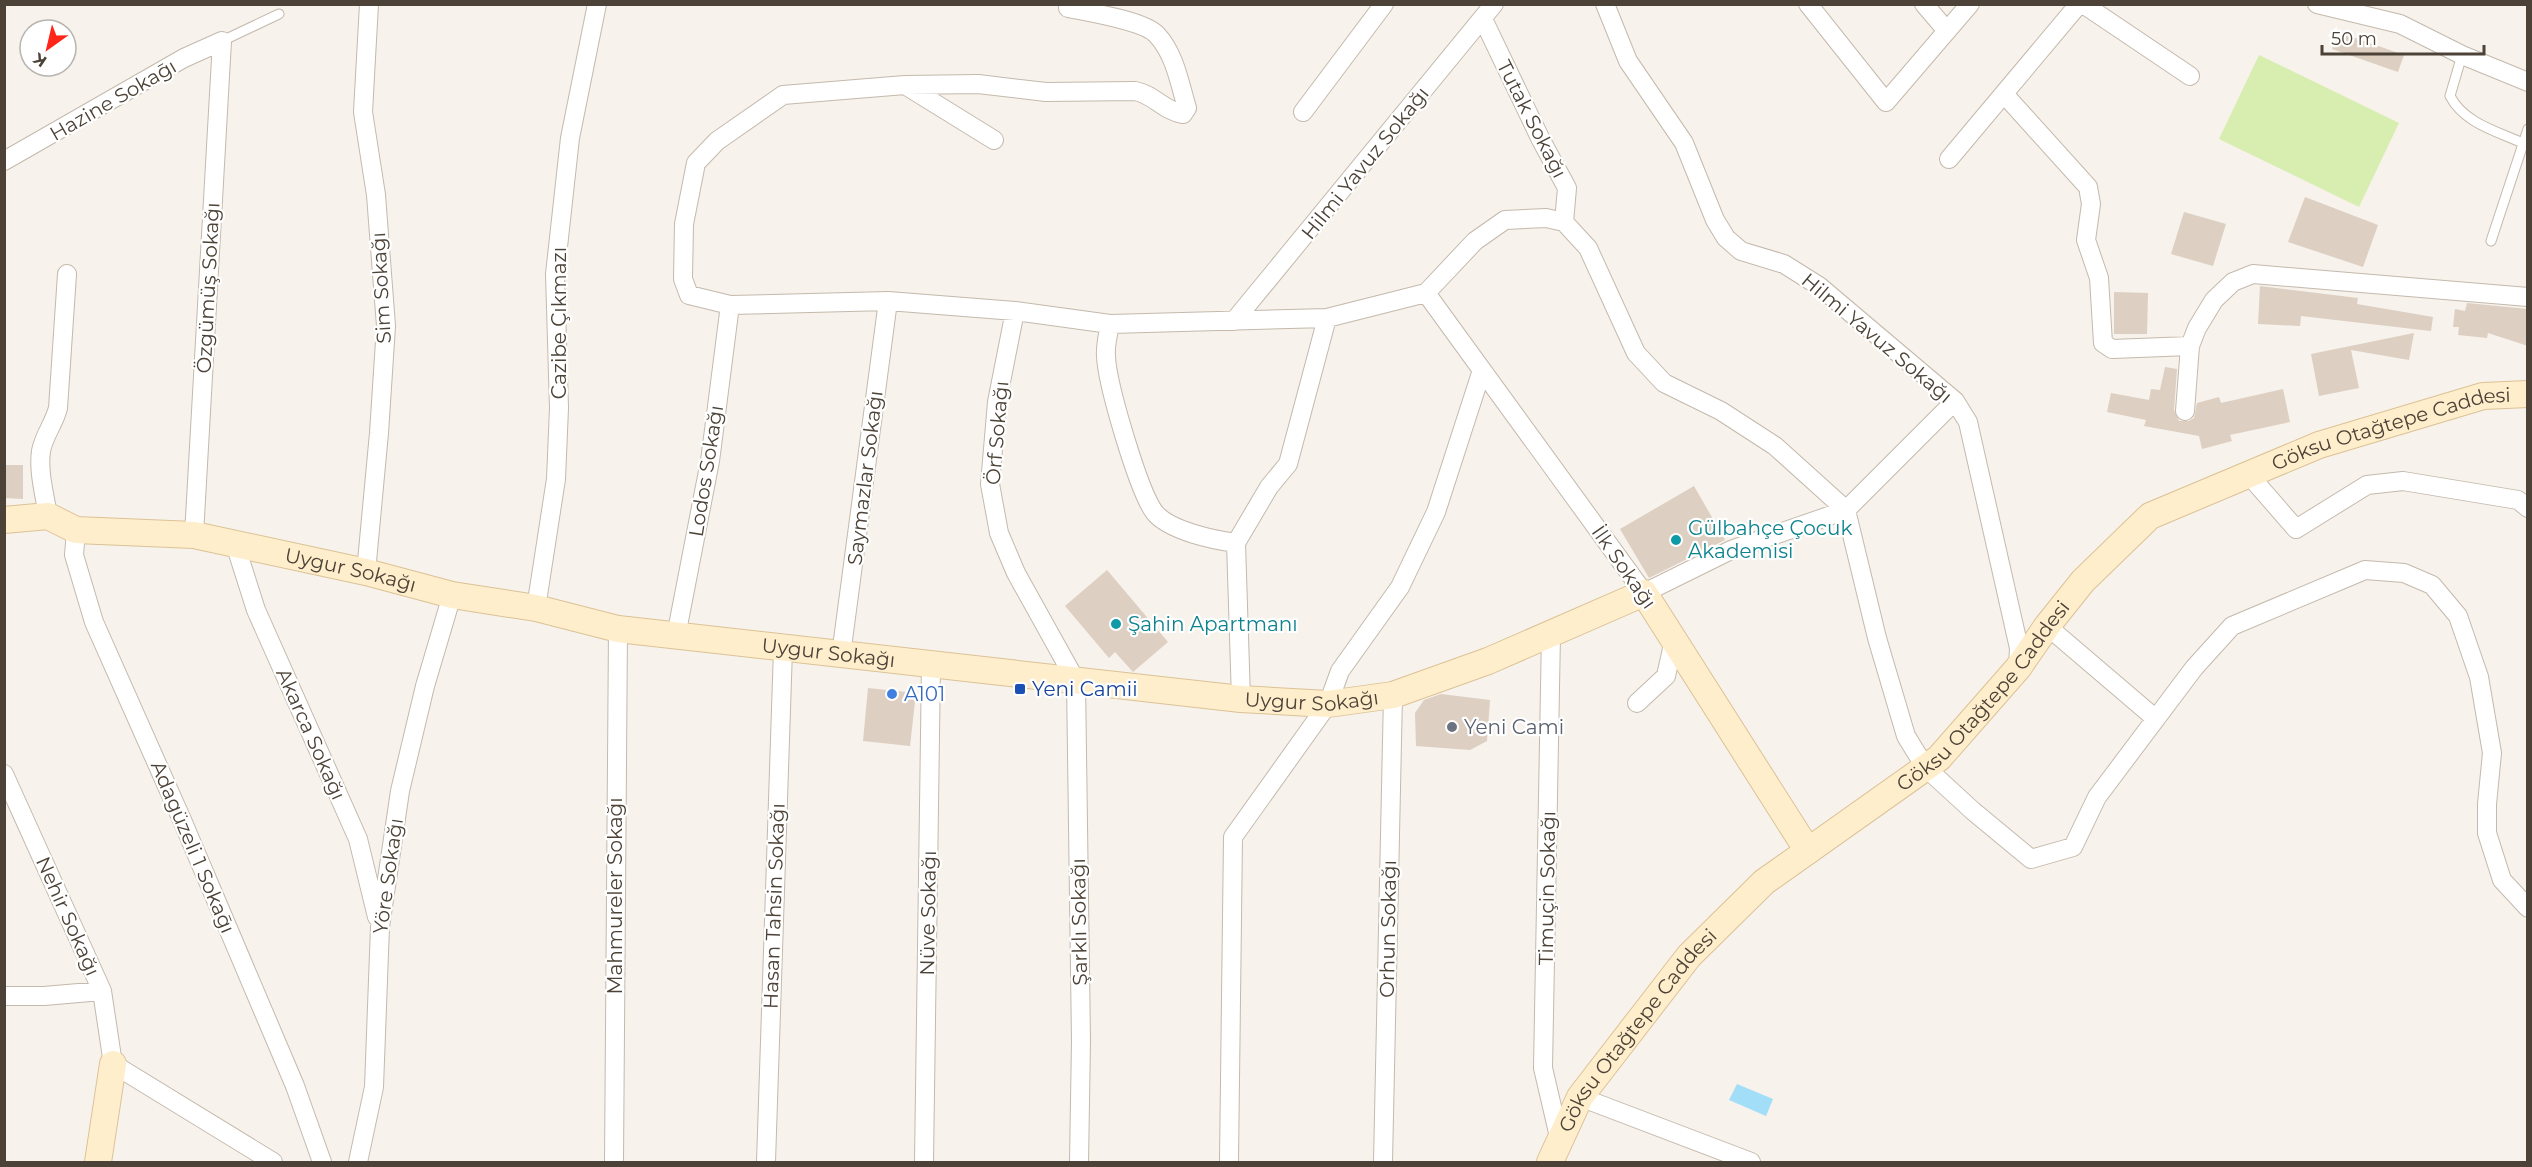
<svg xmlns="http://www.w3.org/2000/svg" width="2532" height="1167" font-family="Montserrat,sans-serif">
<rect width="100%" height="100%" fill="#f7f2eb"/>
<path fill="#d8eeb0" d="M2259 55 2399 123 2359 207 2219 139Z"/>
<path fill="#a2def8" d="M1737 1084 1773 1099 1766 1116 1729 1100Z"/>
<path fill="#ddcfc1" d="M2338 32 2404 55 2398 72 2332 49Z
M2305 197 2378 225 2363 267 2288 242Z
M2184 212 2226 224 2213 266 2171 254Z
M2260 286 2358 298 2357 304 2433 317 2431 331 2301 316 2300 326 2258 324Z
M2114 292 2148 293 2147 334H2114Z
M2467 303 2528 309V346L2488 333 2487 338 2458 335 2459 327H2453L2455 309 2465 311Z
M2414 333 2409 360 2351 350 2359 388 2319 396 2311 354Z
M2165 367 2177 369 2174 410 2179 421H2189L2194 418 2197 403 2219 397 2221 403 2283 389 2290 422 2230 435 2232 441 2202 449 2199 436 2144 426 2146 420 2107 412 2111 393 2149 400 2151 389 2160 390Z
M4 465H23V499L4 498Z
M1694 486 1725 540 1649 578 1620 529Z
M1107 570 1168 642 1133 672 1115 652 1109 658 1065 606Z
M868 688 916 693 910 746 863 741Z
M1441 694 1490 700 1487 741 1470 750 1416 746 1415 713 1424 700Z"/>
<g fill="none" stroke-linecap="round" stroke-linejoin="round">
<defs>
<path id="lane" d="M222 41 279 14
M2462 55 2450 96C2464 123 2496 131 2523 143
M2491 241 2528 129"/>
<path id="street" d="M1605 4 1628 61 1684 143 1715 220 1726 238 1741 251 1784 264 1819 286 1955 401 1968 422 2019 648 2018 668
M1808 4 1886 102 1970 4
M1924 4 1947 31
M2083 4 2190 76
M2317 4 2400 24 2462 55 2528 82
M1068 8C1088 12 1145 21 1157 35 1175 54 1180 85 1187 108L1183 114C1164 111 1153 94 1135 91L1046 92 978 84 905 85 783 95 717 141 696 163 684 224 683 279 689 295 730 305 888 301 1015 311 1110 324 1327 318 1426 293 1475 241 1505 220 1546 218 1564 222 1588 248 1636 353 1664 383 1721 411 1775 446 1846 510 1877 638 1906 736 1925 767 1973 811 2031 859 2073 847 2097 797 2194 668 2232 626 2365 570 2404 573 2432 585 2458 616 2479 677 2492 753 2487 804V833L2502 880 2528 908
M1483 19 1541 140 1567 188 1564 222
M905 85 994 140
M2004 94 2088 187 2091 204 2086 240 2099 278 2103 343 2112 349 2190 346
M1303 112 1384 4
M1949 159 2079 4
M4 161 184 58 222 41 194 535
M1426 293 1644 593 1731 550 1846 510 1955 401
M1015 311 997 402 990 484 999 533 1016 573 1076 681 1081 1041 1079 1162
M1234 321 1494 4
M1110 324C1108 335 1105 346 1106 356 1107 384 1139 493 1155 513 1170 531 1214 540 1236 543
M2185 411 2190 346 2197 328 2214 300 2233 282 2253 274 2528 297
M2249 475 2296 529 2367 485 2403 481 2518 500 2528 508
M48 516C45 496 38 472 41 451 44 435 54 424 58 408L67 274
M76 530 74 555 94 622 182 820 295 1086 322 1162
M235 544 256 610 358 839 377 917
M366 572 379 433 386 326 376 195 363 112 369 4
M536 608 556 479 559 408 555 274 570 138 597 4
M2047 626 2156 719
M1551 634 1543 1068 1560 1141
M676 636 710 461 730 305
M841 655 888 301
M1241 699 1236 543 1269 487 1288 464 1327 318
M1637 703 1666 676 1674 640
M4 774 102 991 113 1064 273 1162
M4 996H44L102 991
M1580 1097 1751 1162
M358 1162 374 1087 380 927 400 791 425 686 452 595
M614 1162 618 629
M766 1162 783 649
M924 1162 931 664
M1229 1162 1233 837 1328 704 1340 671 1400 587 1436 512 1482 370
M1383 1162 1393 695"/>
<g id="secondary">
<path id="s1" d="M4 520 48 516 76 530 194 535 366 572 452 595 536 608 618 629 1241 699 1328 704 1393 695 1488 661 1644 593 1808 851"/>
<path d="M98 1162 113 1064"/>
<path id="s2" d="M1550 1162 1580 1097 1689 956 1764 882 1939 758 2018 668 2047 626 2083 581 2150 516 2319 445 2483 396 2528 394"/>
</g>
</defs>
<use href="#lane" stroke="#c4b9ac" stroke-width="11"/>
<use href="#street" stroke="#c4b9ac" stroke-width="20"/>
<use href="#secondary" stroke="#dbc296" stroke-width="28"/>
<use href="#lane" stroke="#fff" stroke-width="9"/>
<use href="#street" stroke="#fff" stroke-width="18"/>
<use href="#secondary" stroke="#fec" stroke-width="26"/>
</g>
<g fill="#0f9aa8" stroke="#fff" stroke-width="2">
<circle cx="1676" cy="540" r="6"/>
<circle cx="1116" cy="624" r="6"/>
</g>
<rect fill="#1a4fb4" stroke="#fff" stroke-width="2" x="1014" y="683" width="12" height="12" rx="3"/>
<circle fill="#3f7fe0" stroke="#fff" stroke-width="2" cx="892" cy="694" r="6"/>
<circle fill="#6b7280" stroke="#fff" stroke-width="2" cx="1452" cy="727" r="6"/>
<g text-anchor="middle" stroke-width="4.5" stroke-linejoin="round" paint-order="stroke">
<g font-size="20" fill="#4c4237" stroke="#fff">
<text transform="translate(113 100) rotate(-30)" y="7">Hazine Sokaḡı</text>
<text transform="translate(1532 119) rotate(63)" y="7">Tutak Sokağı</text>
<text transform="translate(1365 163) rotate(-51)" y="7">Hilmi Yavuz Sokağı</text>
<text transform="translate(208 288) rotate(-87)" y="7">Özgümüş Sokağı</text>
<text transform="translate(381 288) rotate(-93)" y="7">Sim Sokağı</text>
<text transform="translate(559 323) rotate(-90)" y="7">Cazibe Çıkmazı</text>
<text transform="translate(1877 338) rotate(40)" y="7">Hilmi Yavuz Sokağı</text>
<text dy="7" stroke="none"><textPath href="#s2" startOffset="1149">Göksu Otağtepe Caddesi</textPath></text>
<text transform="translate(997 433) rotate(-85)" y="7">Örf Sokağı</text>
<text transform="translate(706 471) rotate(-81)" y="7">Lodos Sokağı</text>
<text transform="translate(865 478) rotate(-83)" y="7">Saymazlar Sokağı</text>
<text transform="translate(1624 567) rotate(55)" y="7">İlk Sokağı</text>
<text dy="7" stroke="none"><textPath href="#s1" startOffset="354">Uygur Sokağı</textPath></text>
<text dy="7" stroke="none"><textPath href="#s1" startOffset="840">Uygur Sokağı</textPath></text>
<text dy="7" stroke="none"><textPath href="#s2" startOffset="645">Göksu Otağtepe Caddesi</textPath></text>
<text dy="7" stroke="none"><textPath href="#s1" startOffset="1326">Uygur Sokağı</textPath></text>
<text transform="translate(311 734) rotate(66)" y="7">Akarca Sokağı</text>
<text transform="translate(193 847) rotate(67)" y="7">Adagüzeli 1 Sokaḡı</text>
<text transform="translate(388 876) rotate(-82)" y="7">Yöre Sokağı</text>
<text transform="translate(1547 888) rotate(-89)" y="7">Timuçin Sokağı</text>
<text transform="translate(615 896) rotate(-90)" y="7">Mahmureler Sokağı</text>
<text transform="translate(774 906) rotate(-88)" y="7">Hasan Tahsin Sokağı</text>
<text transform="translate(928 913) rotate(-89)" y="7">Nüve Sokağı</text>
<text transform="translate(68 916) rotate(66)" y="7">Nehir Sokağı</text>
<text transform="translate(1079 922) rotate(-91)" y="7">Şarklı Sokağı</text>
<text transform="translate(1388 929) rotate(-89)" y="7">Orhun Sokağı</text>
<text dy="7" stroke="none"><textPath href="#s2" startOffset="159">Göksu Otağtepe Caddesi</textPath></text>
</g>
<g font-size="20" fill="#0d838f" stroke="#fff" text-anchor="start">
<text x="1688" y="535">Gülbahçe Çocuk<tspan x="1688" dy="23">Akademisi</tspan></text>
<text x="1128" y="631">Şahin Apartmanı</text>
</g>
<g font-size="20" fill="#164399" stroke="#fff" text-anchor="start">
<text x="1032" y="696">Yeni Camii</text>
</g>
<g font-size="20" fill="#366cbe" stroke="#fff" text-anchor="start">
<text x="904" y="701">A101</text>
</g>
<g font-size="20" fill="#5b616d" stroke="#fff" text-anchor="start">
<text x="1464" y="734">Yeni Cami</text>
</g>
</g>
<rect width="2532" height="1167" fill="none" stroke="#4c4237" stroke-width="12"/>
<g transform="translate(48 48) rotate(214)"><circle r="28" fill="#ffffff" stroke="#b7b3af" stroke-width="1.5"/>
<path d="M0-4.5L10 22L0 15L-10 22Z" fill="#ff2519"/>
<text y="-9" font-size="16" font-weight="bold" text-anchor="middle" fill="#4c4237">K</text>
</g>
<path d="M2322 45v9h162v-9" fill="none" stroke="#4c4237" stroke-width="3"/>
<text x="2331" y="45" font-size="18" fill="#4c4237" stroke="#ffffff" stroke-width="4.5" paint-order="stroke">50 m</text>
</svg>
